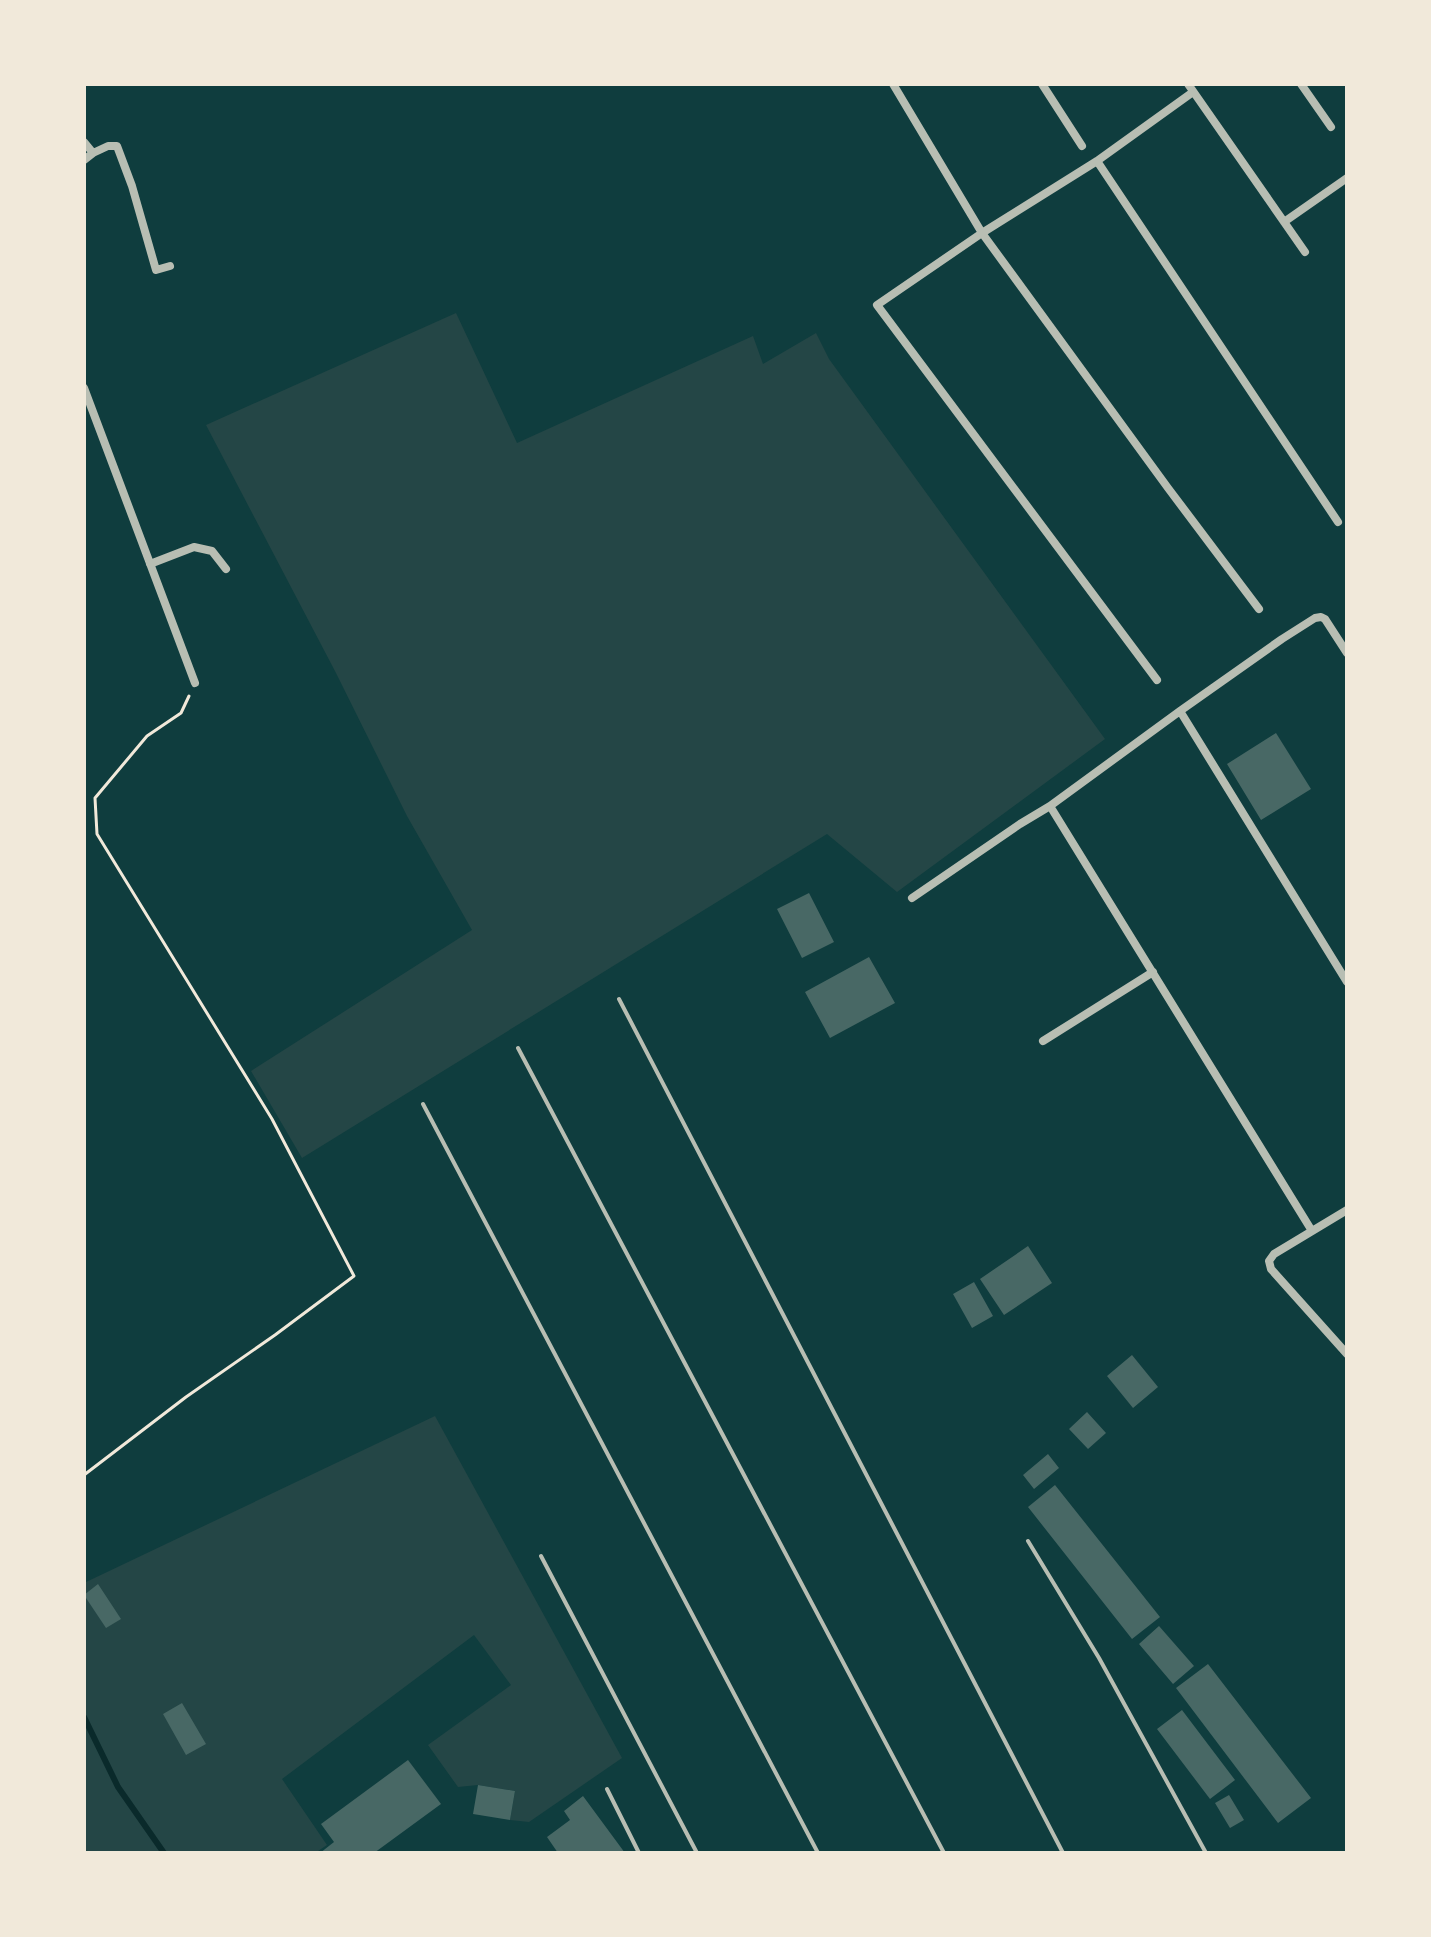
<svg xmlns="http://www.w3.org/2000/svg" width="1431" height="1937" font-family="Literata,serif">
<rect width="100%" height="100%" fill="#0f3d3e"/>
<path fill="#244646" d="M456 313 517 443 753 336 763 364 816 333 829 359 1105 739 897 892 827 834 302 1158 251 1071 472 930 407 816 336 673 206 425Z
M435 1416 622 1758 529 1822 510 1820 515 1791 478 1785 458 1787 428 1745 511 1685 474 1635 282 1779 327 1845 315 1853H84V1583Z"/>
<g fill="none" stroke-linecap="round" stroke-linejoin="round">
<path stroke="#0a2a2b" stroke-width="6" d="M84 1717 118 1787 164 1853"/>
</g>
<path fill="#486865" d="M1276 733 1311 789 1261 820 1227 764Z
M809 893 834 942 802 958 777 909Z
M869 957 895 1003 830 1038 805 992Z
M1028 1246 1052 1283 1004 1315 980 1279Z
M974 1282 993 1316 972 1328 953 1294Z
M1132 1355 1158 1387 1133 1408 1107 1376Z
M1087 1412 1106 1433 1088 1449 1069 1429Z
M1048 1454 1059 1468 1034 1489 1023 1475Z
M1055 1485 1160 1617 1132 1639 1028 1507Z
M98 1584 121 1619 106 1628 84 1595Z
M1159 1626 1194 1666 1173 1684 1139 1644Z
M1208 1664 1311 1798 1278 1823 1176 1688Z
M182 1703 206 1744 186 1755 163 1714Z
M1182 1710 1235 1780 1210 1799 1157 1729Z
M408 1760 441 1804 374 1853H320L334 1842 321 1824Z
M478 1785 515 1791 510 1820 473 1814Z
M1229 1795 1244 1820 1230 1828 1215 1803Z
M583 1796 625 1853H558L547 1837 570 1820 564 1811Z"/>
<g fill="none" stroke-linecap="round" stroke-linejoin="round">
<path stroke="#f1e9da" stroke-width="3" d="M84 1475 186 1397 275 1335 354 1276 272 1119 97 834 95 798 147 736 181 713 189 696"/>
<path stroke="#b8beb3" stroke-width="4" d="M619 999 1063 1853
M518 1048 944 1853
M423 1104 818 1853
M1028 1541 1099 1658 1206 1853
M541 1556 697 1853
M607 1789 639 1853"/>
<path stroke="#b8beb3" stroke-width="8" d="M893 84 982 233 1168 488 1259 609
M1042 84 1082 146
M1188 84 1305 252
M1301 84 1331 127
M84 142 93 153 84 160
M93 153 108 146H117L132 186 156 270 170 266
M1097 161 1338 522
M1284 222 1347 178
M84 388 195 683
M150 564 194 547 212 551 226 569
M1157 680 877 305 982 233 1097 161 1193 92
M1180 711 1347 982
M1050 806 1312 1231
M912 898 1020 824 1050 806 1180 711 1282 639 1315 618 1321 617 1325 619 1347 653
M1043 1041 1153 972
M1347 1210 1274 1254 1269 1261 1271 1269 1347 1354"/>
</g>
<rect width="1431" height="1937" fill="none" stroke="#f1e9da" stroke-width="172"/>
</svg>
